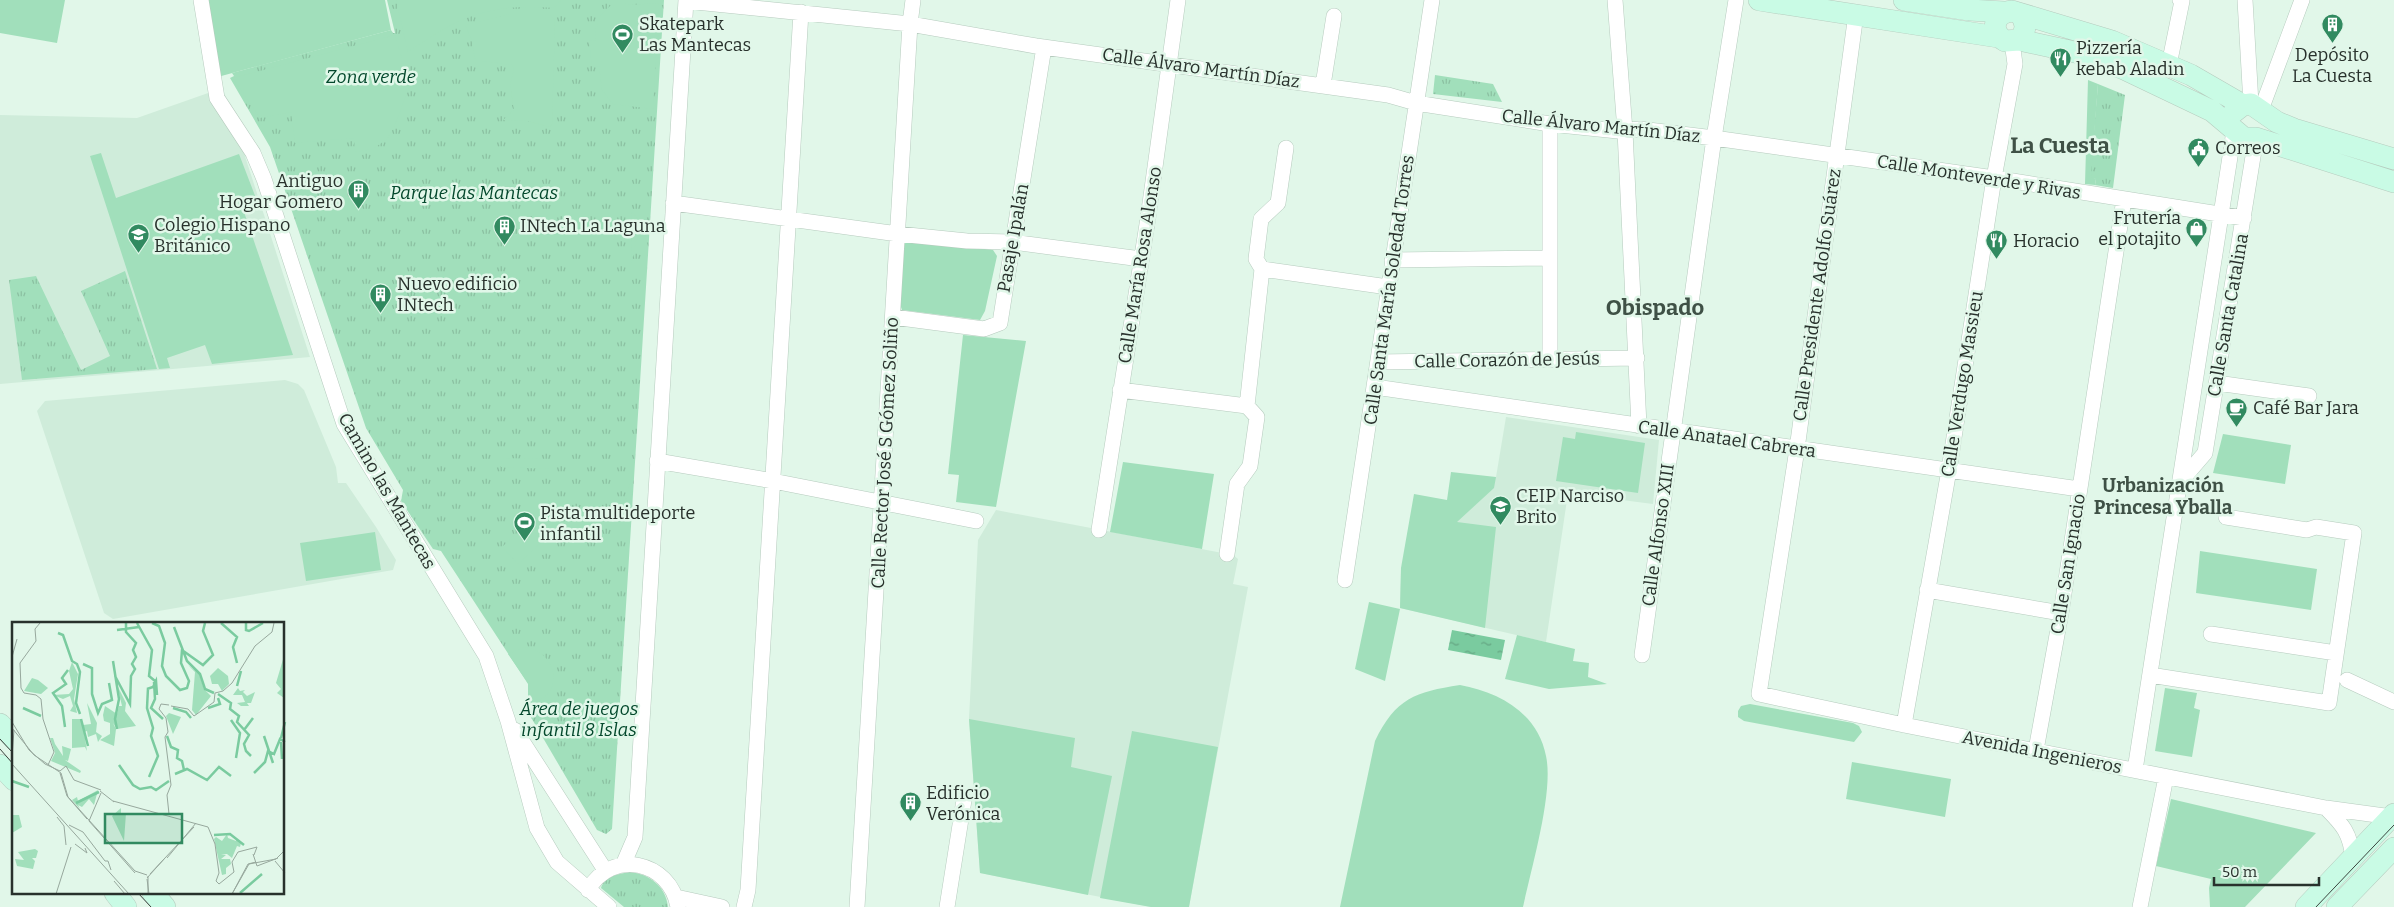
<svg xmlns="http://www.w3.org/2000/svg" width="2394" height="907" font-family="Bitter,serif">
<defs>
<pattern id="grass-tufts" width="24" height="20" patternUnits="userSpaceOnUse" patternTransform="scale(1.25)"><rect width="24" height="20" fill="#a1dfbb"/><path d="M3 7l-1-3M5 7V3M7 7l1-3M15 17l-1-3M17 17v-4M19 17l1-3" fill="none" stroke="#8bc0a1"/></pattern>
<pattern id="water-ripples" width="26" height="14" patternUnits="userSpaceOnUse" patternTransform="scale(1.25)"><rect width="26" height="14" fill="#7acb9f"/><path d="M2 4q2-2 4 0t4 0M15 11q2-2 4 0t4 0" fill="none" stroke="#64a582"/></pattern>
</defs>
<rect width="100%" height="100%" fill="#e1f7e9"/>
<path fill="#cfecda" d="M211 92 243 150 310 357 0 384V115L137 118Z
M285 380 298 384 304 390 336 467 338 483H346L376 527 396 560 393 570 113 619 104 613 37 411 45 401Z
M1506 417 1659 440 1653 504 1568 493 1546 642 1400 608 1401 568 1483 485 1496 477Z
M996 510 1233 555 1238 559 1233 584 1248 587 1189 907H1151L980 873 969 719 978 540Z"/>
<path fill="url(#grass-tufts)" d="M387 0H664L612 829 606 834 597 830 529 714 528 684 441 551 433 549 401 501 403 490 366 428 270 147 230 78 234 76 232 73 391 30 393 33H395Z
M1435 75 1493 84 1502 102 1433 94Z
M2098 84 2125 95 2113 188 2095 185 2096 179 2090 178Z
M125 271 157 369 22 380 9 280 36 276 81 370 110 356 81 291Z
M630 872C649 874 666 886 668 907H624L601 888C605 876 618 874 630 872Z"/>
<path fill="#a1dfbb" d="M0 0H65L57 43 0 33Z
M201 0H385L391 30 214 78Z
M396 0H561L554 8C545 7 536 7 527 7 478 7 447 25 408 52Z
M613 3H623L629 5 659 3 653 109 613 104 602 90 599 66 592 67 589 41 596 40 595 27H597L600 16Z
M509 14H549L555 20 552 124 550 127 527 121 503 120 514 110 510 85 514 69 512 65 483 61 479 64 477 69 471 38 465 25Z
M395 35 410 86 393 129 387 139 373 149 355 152 354 138 295 143 291 112 260 118 233 78Z
M2088 80 2098 84 2091 177 2096 179 2095 185 2085 184Z
M101 153 116 198 239 154 259 206 244 212 293 355 212 364 205 345 167 358 170 368 159 369 90 156Z
M632 212 640 221 631 266Z
M908 240 993 250 997 256 985 311 980 320 902 310 900 304 902 247Z
M963 335 1026 341 996 507 956 502 959 475 948 474Z
M1576 432 1645 443 1638 493 1556 481 1563 437 1575 439Z
M2223 434 2291 445 2285 484 2213 473Z
M502 458 549 459V469L501 467Z
M1123 462 1214 474 1202 549 1110 532Z
M634 469 630 519 621 517Z
M1451 472 1496 477 1494 488 1457 522 1496 527 1485 628 1400 608 1401 568 1414 494 1447 500Z
M530 521 546 538 518 564 502 547Z
M375 532 381 570 306 581 300 543Z
M2200 551 2317 569 2311 610 2196 593Z
M1369 602 1400 609 1385 681 1355 669Z
M1517 635 1575 649 1573 661 1589 663 1588 677 1607 684 1549 689 1505 679Z
M524 647C559 651 566 699 528 703V683L508 654Z
M1460 685C1499 692 1538 713 1546 756 1554 792 1531 869 1523 907H1340L1375 741C1396 698 1415 692 1460 685Z
M2165 688 2197 693 2194 708 2200 710 2192 757 2155 751Z
M1750 704 1853 723 1859 726 1862 732 1854 742 1744 721 1738 717V711L1741 706Z
M969 719 1075 738 1071 767 1112 776 1088 895 980 873Z
M1132 731 1218 747 1189 907H1151L1100 898Z
M1852 762 1951 779 1945 817 1846 799Z
M2171 799 2316 833 2245 907H2210L2209 888 2211 879 2156 866Z"/>
<path fill="url(#water-ripples)" d="M1452 630 1505 640 1501 660 1448 650Z"/>
<g fill="none" stroke-linecap="round" stroke-linejoin="round">
<defs>
<path id="street" d="M201 0 217 98 253 153 264 179 344 424 486 656 508 721 537 828 557 862 609 907
M1615 0 1625 131 1639 426
M2245 0 2251 104
M686 1 910 24 1036 46 1388 95 1416 103 1550 124 1618 131 1640 129 1714 138 1994 178 2244 218
M1856 14 1797 449 1759 694 1904 725 2326 808 2392 817
M2169 65 2182 1 2180 0
M1323 85 1334 16
M2261 110 2302 0
M1550 124V360
M673 203 898 234 967 241 1012 242 1141 259
M1392 260 1550 258
M1262 269 1388 287
M893 317 984 329 1000 323 1044 47
M1378 362 1637 358
M2217 383 2309 396
M1375 387 2079 489
M1120 390 1247 406
M1247 406 1262 269 1256 259 1261 219 1278 203 1286 148
M657 461 773 481 976 521
M2180 482 2205 453 2256 138
M1099 530 1148 218 1178 0
M1227 554 1237 484 1250 466 1257 417 1247 406
M1345 580 1432 0
M1927 590 2061 613
M2211 634 2336 653
M1642 655 1714 138 1736 0
M2150 675 2329 703 2354 533 2316 527 2307 530 2226 517
M2347 680 2394 702
M1904 725 1949 470 1994 178 2015 64 2012 42
M515 730 605 870
M2036 750 2061 613 2124 199
M2135 770 2234 131
M2326 808C2343 825 2350 833 2353 858
M623 865 635 837 686 0
M588 890C612 848 670 861 678 907
M676 897 722 907
M744 907 748 890 801 12
M857 907 910 24 913 0
M947 907 964 800
M2140 907 2166 777"/>
<path id="secondary" d="M1759 0 1998 37
M1904 0 1969 10 2004 12
M2021 15C2027 25 2026 31 2019 40L2005 41C1989 31 1994 13 2012 11L2112 41 2191 75 2243 105
M2019 40 2079 53 2124 69 2212 111 2244 138H2256L2394 182
M2234 112 2243 105 2251 104 2277 122 2294 129 2394 159
M0 724 14 739
M0 765 14 780
M115 893 126 907
M153 893 165 907
M2306 907 2394 814
M2337 907 2394 848"/>
</defs>
<use href="#street" stroke="#b6cbbe" stroke-width="16"/>
<use href="#secondary" stroke="#b6cbbe" stroke-width="22"/>
<use href="#street" stroke="#fff" stroke-width="15"/>
<use href="#secondary" stroke="#c9fbe5" stroke-width="21"/>
<path stroke="#3b453f" stroke-width="1" d="M0 739 12 752
M0 749 14 765
M138 893 151 907
M2316 907 2394 825"/>
</g>
<defs>
<symbol id="building-pin" viewBox="-11 -11 22 30"><path d="M0 17L-7.5 6A9.5 9.5 0 1 1 7.5 6Z" fill="#318a60" stroke="#e1f7e9"/><path d="M-4-6H4V6H1V3H-1V6H-4ZM-2.5-4.3h1.7v1.8h-1.7ZM.8-4.3h1.7v1.8H.8ZM-2.5-1h1.7V.8h-1.7ZM.8-1h1.7V.8H.8Z" fill="#fff"/></symbol>
<symbol id="stadium-pin" viewBox="-11 -11 22 30"><path d="M0 17L-7.5 6A9.5 9.5 0 1 1 7.5 6Z" fill="#318a60" stroke="#e1f7e9"/><path d="M0-5a6.5 5 0 1 0 0 10a6.5 5 0 1 0 0-10ZM-3.5-1.8h7v3.6h-7Z" fill="#fff"/></symbol>
<symbol id="restaurant-pin" viewBox="-11 -11 22 30"><path d="M0 17L-7.5 6A9.5 9.5 0 1 1 7.5 6Z" fill="#318a60" stroke="#e1f7e9"/><path d="M-5-6h1v4h1v-4h1v4h1v-4h1v5L-1.5 .5V6h-2V.5L-5-1ZM5-6V6H3V1.5H1.5Q1.5-4 5-6Z" fill="#fff"/></symbol>
<symbol id="civic-pin" viewBox="-11 -11 22 30"><path d="M0 17L-7.5 6A9.5 9.5 0 1 1 7.5 6Z" fill="#318a60" stroke="#e1f7e9"/><path d="M-.6-6.5H3V-4.5H.6V-3L4-1V1h2V6H-6V1h2V-1L-.6-3ZM-1.2 2.5V6h2.4V2.5Z" fill="#fff"/></symbol>
<symbol id="shop-pin" viewBox="-11 -11 22 30"><path d="M0 17L-7.5 6A9.5 9.5 0 1 1 7.5 6Z" fill="#318a60" stroke="#e1f7e9"/><path d="M-5-2.5h2.3a2.7 3.5 0 0 1 5.4 0H5L5.5 6h-11ZM-1.5-2.5h3a1.5 2.3 0 0 0-3 0Z" fill="#fff"/></symbol>
<symbol id="school-pin" viewBox="-11 -11 22 30"><path d="M0 17L-7.5 6A9.5 9.5 0 1 1 7.5 6Z" fill="#318a60" stroke="#e1f7e9"/><path d="M0-5L7-2L0 1L-7-2ZM-4 1L0 2.5L4 1V4Q0 6-4 4Z" fill="#fff"/></symbol>
<symbol id="cafe-pin" viewBox="-11 -11 22 30"><path d="M0 17L-7.5 6A9.5 9.5 0 1 1 7.5 6Z" fill="#318a60" stroke="#e1f7e9"/><path d="M-5.5-4.5H6V0H3Q3 3.5 0 3.5H-2.5Q-5.5 3.5-5.5 0ZM3-3.2v2h1.7v-2ZM-6 4.5H4V6H-6Z" fill="#fff"/></symbol>
</defs>
<g fill-rule="evenodd">
<use href="#building-pin" x="2320" y="12" width="25" height="34"/>
<use href="#stadium-pin" x="610" y="22" width="25" height="34"/>
<use href="#restaurant-pin" x="2048" y="46" width="25" height="34"/>
<use href="#civic-pin" x="2186" y="136" width="25" height="34"/>
<use href="#building-pin" x="346" y="178" width="25" height="34"/>
<use href="#building-pin" x="492" y="214" width="25" height="34"/>
<use href="#shop-pin" x="2184" y="216" width="25" height="34"/>
<use href="#school-pin" x="126" y="222" width="25" height="34"/>
<use href="#restaurant-pin" x="1984" y="228" width="25" height="34"/>
<use href="#building-pin" x="368" y="282" width="25" height="34"/>
<use href="#cafe-pin" x="2224" y="396" width="25" height="34"/>
<use href="#school-pin" x="1488" y="494" width="25" height="34"/>
<use href="#stadium-pin" x="512" y="510" width="25" height="34"/>
<use href="#building-pin" x="898" y="790" width="25" height="34"/>
</g>
<g text-anchor="middle" stroke-width="5" stroke-linejoin="round" paint-order="stroke">
<g font-size="18" fill="#28312c" stroke="#e1f7e9" text-anchor="start">
<text x="639" y="30">Skatepark<tspan x="639" dy="21">Las Mantecas</tspan></text>
<text x="2076" y="54">Pizzería<tspan x="2076" dy="21">kebab Aladin</tspan></text>
<text x="2332" y="61" text-anchor="middle">Depósito<tspan x="2332" dy="21">La Cuesta</tspan></text>
<text x="2215" y="154">Correos</text>
<text x="343" y="187" text-anchor="end">Antiguo<tspan x="343" dy="21">Hogar Gomero</tspan></text>
<text x="2181" y="224" text-anchor="end">Frutería<tspan x="2181" dy="21">el potajito</tspan></text>
<text x="154" y="231">Colegio Hispano<tspan x="154" dy="21">Británico</tspan></text>
<text x="520" y="232">INtech La Laguna</text>
<text x="2013" y="247">Horacio</text>
<text x="397" y="290">Nuevo edificio<tspan x="397" dy="21">INtech</tspan></text>
<text x="2253" y="414">Café Bar Jara</text>
<text x="1516" y="502">CEIP Narciso<tspan x="1516" dy="21">Brito</tspan></text>
<text x="540" y="519">Pista multideporte<tspan x="540" dy="21">infantil</tspan></text>
<text x="926" y="799">Edificio<tspan x="926" dy="21">Verónica</tspan></text>
</g>
<g font-size="18" fill="#28312c" stroke="#e1f7e9">
<text transform="translate(1201 68) rotate(8)" y="6">Calle Álvaro Martín Díaz</text>
<text transform="translate(1601 126) rotate(6)" y="6">Calle Álvaro Martín Díaz</text>
<text transform="translate(1979 177) rotate(9)" y="6">Calle Monteverde y Rivas</text>
<text transform="translate(1013 238) rotate(-80)" y="6">Pasaje Ipalán</text>
<text transform="translate(1140 265) rotate(-81)" y="6">Calle María Rosa Alonso</text>
<text transform="translate(1389 290) rotate(-82)" y="6">Calle Santa María Soledad Torres</text>
<text transform="translate(1817 295) rotate(-82)" y="6">Calle Presidente Adolfo Suárez</text>
<text transform="translate(2228 315) rotate(-80)" y="6">Calle Santa Catalina</text>
<text transform="translate(1507 360) rotate(-1)" y="6">Calle Corazón de Jesús</text>
<text transform="translate(1962 384) rotate(-81)" y="6">Calle Verdugo Massieu</text>
<text transform="translate(1727 439) rotate(8)" y="6">Calle Anatael Cabrera</text>
<text transform="translate(885 453) rotate(-87)" y="6">Calle Rector José S Gómez Soliño</text>
<text transform="translate(387 491) rotate(60)" y="6">Camino las Mantecas</text>
<text transform="translate(1658 535) rotate(-82)" y="6">Calle Alfonso XIII</text>
<text transform="translate(2068 564) rotate(-81)" y="6">Calle San Ignacio</text>
<text transform="translate(2042 752) rotate(11)" y="6">Avenida Ingenieros</text>
</g>
<g font-size="18" font-style="italic" fill="#03482c" stroke="#e1f7e9">
<text x="371" y="83">Zona verde</text>
<text x="474" y="199">Parque las Mantecas</text>
<text x="579" y="715">Área de juegos<tspan x="579" dy="21">infantil 8 Islas</tspan></text>
</g>
<g font-size="19" font-weight="bold" fill="#3f5146" stroke="#e1f7e9">
<text x="2163" y="492">Urbanización<tspan x="2163" dy="22">Princesa Yballa</tspan></text>
</g>
<g font-size="22" font-weight="bold" fill="#3f5146" stroke="#e1f7e9">
<text x="2060" y="153">La Cuesta</text>
<text x="1655" y="315">Obispado</text>
</g>
</g>
<g transform="translate(12 622)">
<rect width="272" height="272" fill="#e1f7e9"/>
<path d="M272 34V76L265 71 269 67 264 61ZM60 40 66 52 62 77 65 91 58 89 61 84 58 74 51 77 41 73 57 72 61 67 57 49ZM176 43 187 52 192 67 199 74 184 93 180 88 183 50ZM206 46 216 54 217 62 210 69 206 62H200L198 54ZM20 56 26 58 36 66 29 72 12 69ZM105 63 114 81 113 89 124 104 105 107 101 101 104 107 102 124 88 118 98 112V101L92 99 91 93 93 84 105 92 107 84H110ZM226 66 228 69 233 68 231 70 235 74 243 70 239 81H235L237 84H229L225 81 233 80 230 73H221ZM75 81 85 101 84 110 90 114 86 120 84 112 76 115 75 109 72 110 75 129 73 125 60 126V97H69L72 110 71 103 79 102ZM157 91 169 95 161 112 154 94ZM38 116H41L43 122 47 119 43 122 51 134 50 124 59 127 56 139 53 138 69 149 68 151 39 139 43 131ZM86 168 82 183 77 177 70 185 66 183 68 187 60 178 65 175 66 179ZM109 186V191H114L112 219 100 194ZM0 193H7L10 205 0 211ZM23 227 26 229 24 236H20L23 239 21 247 5 244 3 237 12 238 6 230Z" fill="#a1dfbb"/>
<path d="M215 212 216 216 224 219V216L229 221 228 225 225 224 220 236 215 232H209L214 233 209 237H218L219 242 214 246V252L210 253 202 217 204 215 210 219Z" fill="#a1dfbb"/>
<path fill="none" stroke="#7acb9f" stroke-width="2.5" d="M125 1 140 28 137 54 143 59M140 1 147 4 153 21 150 44 154 54 168 68 175 66 177 59 169 41 170 28 191 43 201 33 191 9 193 1M209 1 225 15 221 25 225 41M234 1V8L237 9 251 1M162 5 175 39 188 52 193 67 202 71M105 8 127 5M46 11 51 13 60 39 65 42 68 50 64 81 68 92M101 39 107 77 103 97 105 107M71 42 80 46V72L86 91 90 82 100 78 97 61M103 54 118 82 119 54 123 47 120 42 124 35 121 28 124 21 114 10V1M142 60 143 77 139 86 151 97M225 64 229 49M136 66 135 86 141 106 139 114 146 134 137 155M135 67 141 65 144 59 145 73M206 72 219 81 218 87 227 94 225 100 237 113 232 122 234 129 239 134M11 86 29 94M161 86 174 90 179 96M196 86 208 82 206 76M69 97 76 124M219 98 228 111 224 136M53 105 50 84 41 71 54 62 50 56 56 48M232 108 241 96M155 114 159 125 166 128 165 136 170 139 172 148M252 114 261 141M269 116 273 100M269 120 270 137M107 143 121 163 128 167 139 165 144 168 157 159M242 151 253 140 256 129 262 132 268 117 273 120M163 152 175 147 195 158 207 145 219 154M0 159 17 165M64 181 87 170M202 213 218 212 232 223M228 271 250 252"/>
<path fill="none" stroke="#97a89d" stroke-width="1" d="M28 1 23 7 24 19 8 41 9 66 12 71 24 73 29 77 31 97 42 130 36 143M0 35 5 17M157 83 149 82 147 87 154 96 156 110 153 115 159 163 155 173 157 192M159 84 176 87 182 94 202 80 203 71 211 69 220 61 243 24 260 10 262 1M0 100 17 128 33 142 48 149M0 106 22 133 49 151 56 175 123 249 135 253M0 134 2 108M0 142 117 272M48 149 54 144 62 158 89 168M48 151 55 174 75 197M88 169 102 180M101 179 196 205 203 222 207 251 204 259 207 262 222 250 220 240 226 230 245 225 242 233M45 195 52 204 54 223M77 199 123 251M77 199 89 171M57 203 71 210M71 210 93 239H96L99 248M63 222 75 231 73 226M241 232 245 244 266 236M155 236 184 201M263 239 273 251M138 252 182 205M136 254V272M135 256 153 236M135 257 137 272M102 259 113 272M44 272 59 225M220 272 236 242 244 240M220 272 237 242 264 237 273 228"/>
<path fill="#318a60" fill-opacity="0.15" stroke="#318a60" stroke-width="2.5" d="M93 192H170V221H93Z"/>
<rect width="272" height="272" fill="none" stroke="#28312c" stroke-width="2.5"/>
</g>
<path d="M2214 877v8h105v-8" fill="none" stroke="#28312c" stroke-width="2.5"/>
<text x="2222" y="877" font-size="15" fill="#28312c" stroke="#e1f7e9" stroke-width="4" paint-order="stroke">50 m</text>
</svg>
